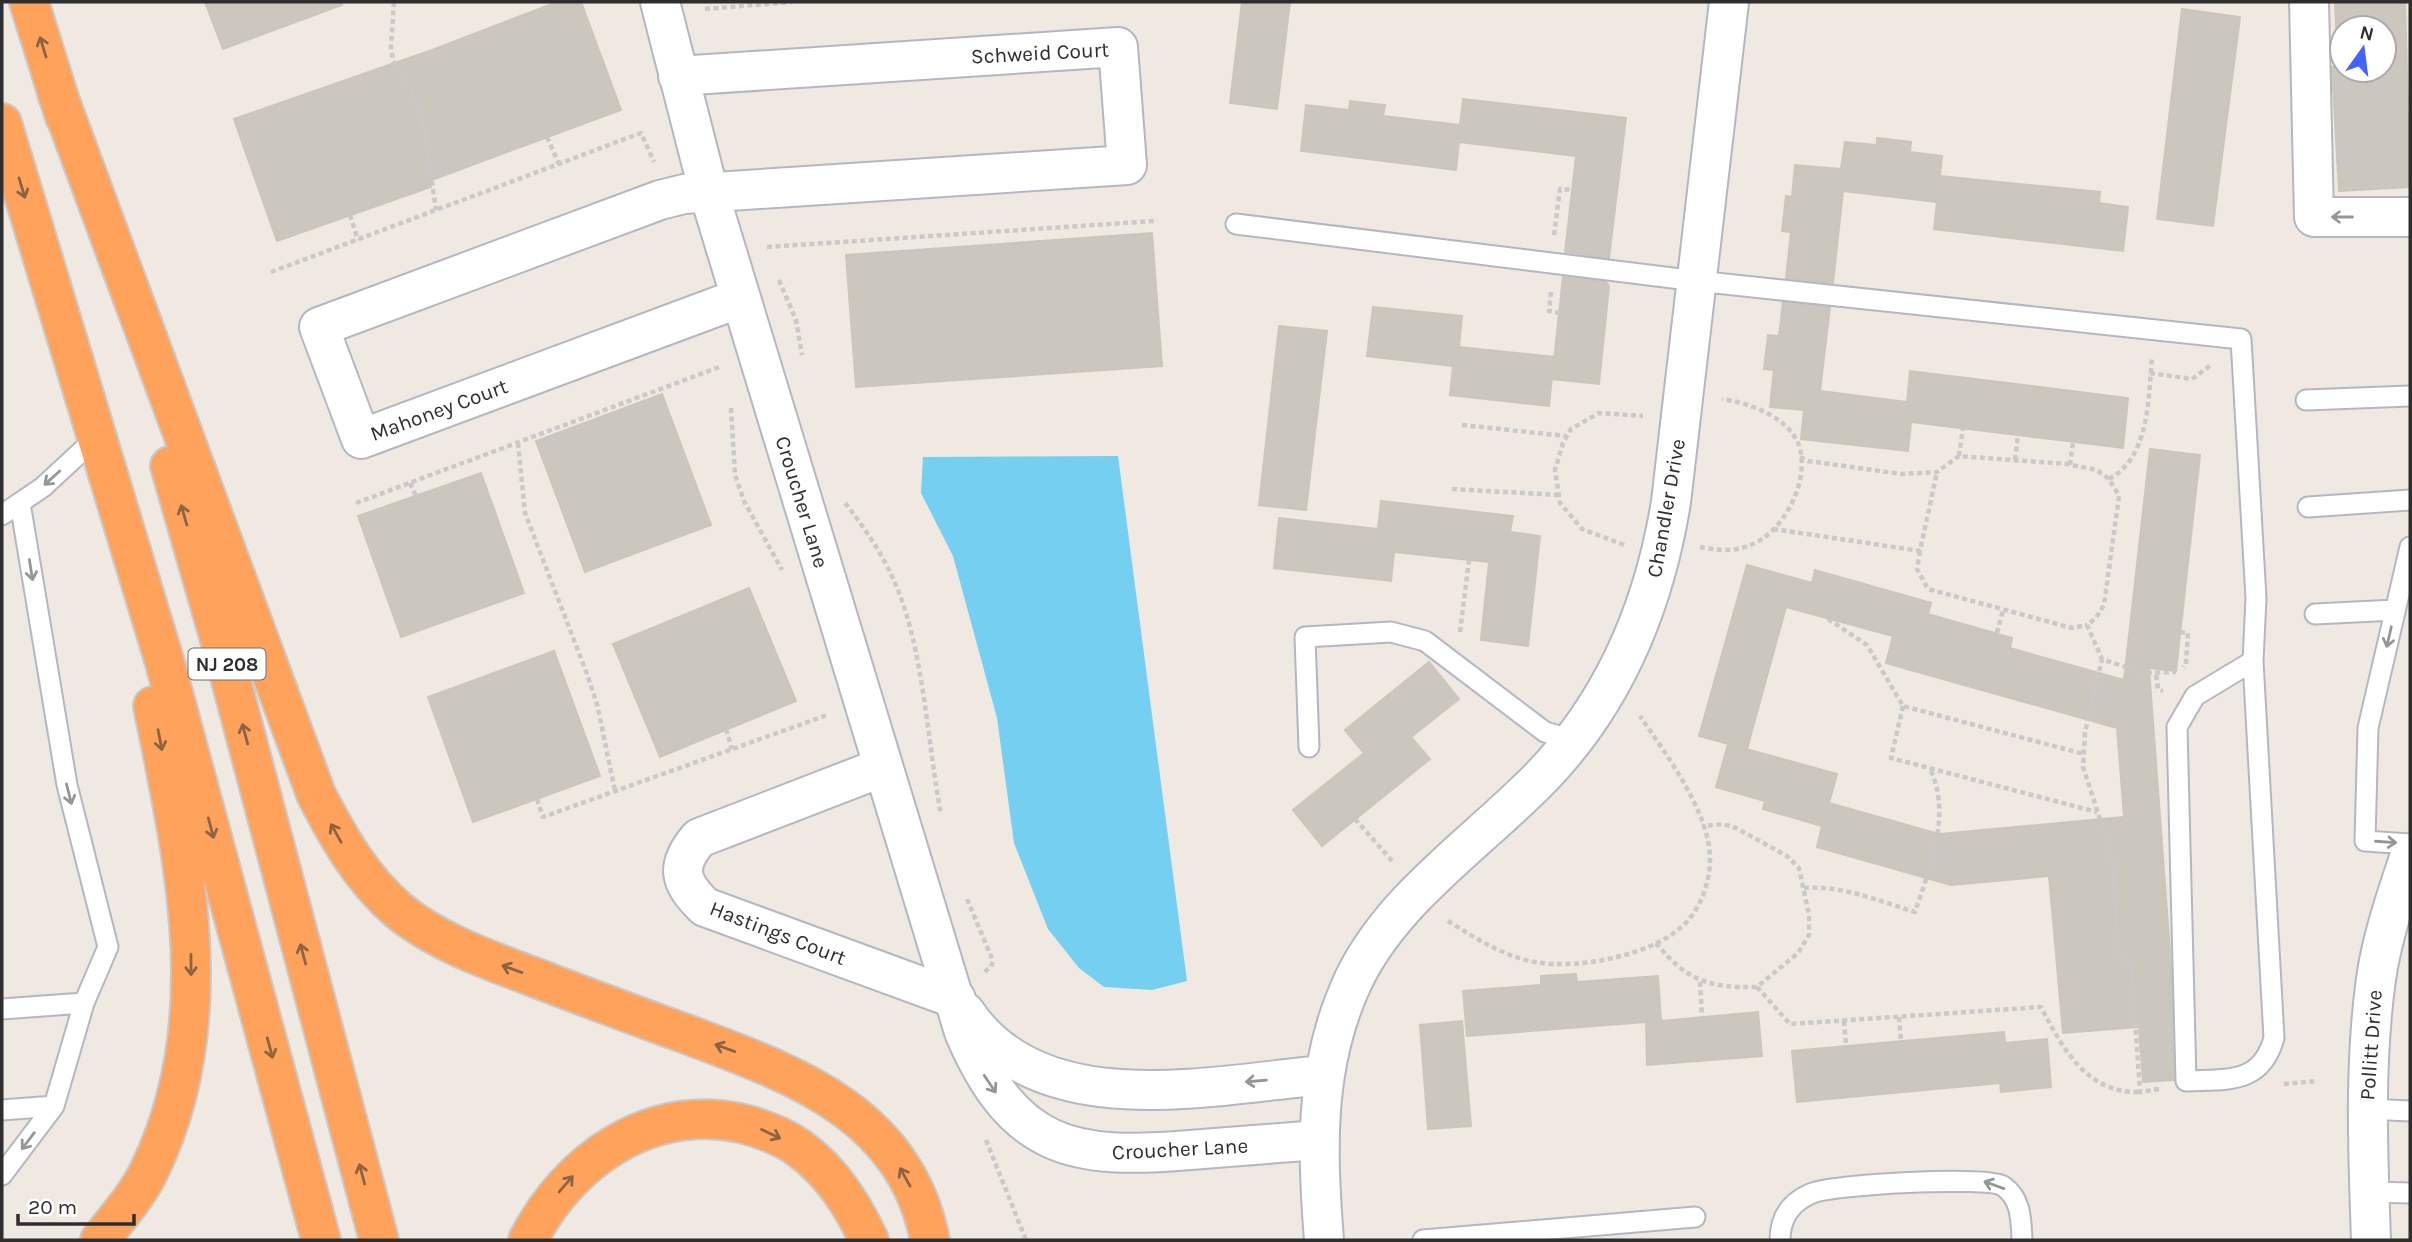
<svg xmlns="http://www.w3.org/2000/svg" width="2412" height="1242" font-family="Karla,sans-serif">
<rect width="100%" height="100%" fill="#efe9e1"/>
<path fill="#75cff0" d="M1118 456 1187 981 1152 990 1104 987 1079 968 1048 929 1014 843 997 718 953 556 921 493 923 457Z"/>
<path fill="#cbc7bf" stroke="#cbc5ba" stroke-width="2" fill-rule="evenodd" d="M205 2H341L342 5 223 49Z
M557 2H581L621 110 429 181 431 187 277 241 234 119 432 50Z
M1242 2H1290L1277 109 1230 103Z
M2335 2H2405L2410 187 2339 191 2332 67H2338ZM2342 28H2384V70H2342Z
M2182 9 2240 17 2213 226 2157 219Z
M1463 99 1626 118 1609 258 1565 252 1576 156 1459 142 1456 170 1301 151 1306 105 1349 110 1350 101 1385 105 1383 116 1460 125Z
M1877 138 1911 142 1910 152 1942 156 1940 176 2100 192 2099 203 2128 207 2123 251 1934 229 1937 202 1843 191 1833 283 1786 278 1791 232 1782 231 1786 196 1792 197 1795 165 1841 169 1845 142 1877 145Z
M1152 233 1162 366 856 387 846 255Z
M1563 277 1606 282 1609 286 1599 384 1552 379Z
M1783 302 1830 307 1820 391 1907 402 1910 371 2128 398 2123 448 1911 422 1908 451 1801 439 1804 410 1770 407 1774 370 1764 369 1768 335 1779 336Z
M1373 307 1462 316 1459 347 1554 357 1549 406 1450 395 1453 366 1367 356Z
M1279 326 1327 331 1306 510 1259 505Z
M662 394 711 525 585 572 536 441Z
M2150 449 2200 455 2176 671 2149 668 2171 966 2174 1080 2143 1082 2139 1027 2063 1033 2049 876 1951 885 1817 847 1822 826 1763 809 1765 801 1716 787 1728 744 1837 774 1829 803 1939 834 2124 817 2117 728 1886 663 1893 636 1786 607 1747 749 1699 736 1747 565 1812 583 1815 570 1931 603 1928 614 2012 638 2010 648 2124 680Z
M481 473 524 593 401 637 358 516Z
M1381 501 1513 516 1510 532 1540 536 1528 646 1481 640 1489 562 1394 552 1391 581 1274 568 1279 518 1378 529Z
M749 588 796 701 660 757 613 644Z
M554 651 600 776 473 822 428 697Z
M1429 662 1459 699 1411 737 1430 759 1322 846 1293 810 1364 753 1345 730Z
M1576 974 1577 982 1658 976 1661 1021 1758 1012 1762 1056 1647 1065 1646 1022 1467 1036 1463 991 1541 985V976Z
M1462 1021 1471 1126 1428 1129 1420 1025Z
M2004 1032 2005 1043 2047 1039 2051 1087 2001 1092 2000 1083 1797 1102 1792 1051Z"/>
<g fill="none" stroke-linecap="round" stroke-linejoin="round">
<defs>
<path id="lane" d="M1236 224 1697 281 2241 339 2256 598 2253 661 2274 1038C2261 1085 2227 1079 2186 1081L2177 727 2195 696 2253 661
M2306 400 2410 396
M20 503 67 785 108 947 84 1003
M2308 507 2410 500
M2 515 43 487 98 436
M2410 547 2368 728 2365 841 2410 844
M2315 614 2395 610
M1309 747 1305 637 1391 632 1425 641 1545 732 1573 740
M2 1009 84 1003 54 1106 2 1175
M2367 1109 2410 1111
M2 1110 54 1106
M2369 1192 2410 1193
M1423 1240 1695 1217
M1780 1240C1780 1218 1790 1203 1810 1194 1829 1184 1987 1176 2003 1186 2022 1199 2021 1221 2022 1240"/>
<path id="street" d="M660 2 709 193 964 1032C1014 1149 1072 1160 1190 1150 1233 1147 1275 1143 1318 1140
M2309 2 2314 217H2410
M678 76 1118 47 1127 165 684 194 660 200 319 327 361 439 740 298
M883 767 699 838C675 866 679 882 705 907L956 999
M965 1012C1040 1125 1211 1085 1324 1075
M1324 1240C1317 1155 1314 1071 1349 990 1383 909 1462 854 1524 794 1608 716 1653 613 1671 502L1729 2
M2371 1240C2368 1153 2364 1066 2376 979 2382 937 2397 894 2410 855"/>
<path id="highway" d="M29 2 65 117
M57 93 316 794C338 837 361 878 398 910 435 941 486 959 531 976 583 996 636 1016 689 1035 795 1075 905 1113 930 1240
M2 123 165 663 321 1240
M170 466 224 654 379 1240
M100 1240C117 1218 137 1196 149 1171 222 1022 184 860 153 706
M528 1240C569 1161 648 1104 740 1123 760 1128 782 1136 799 1148 832 1172 852 1204 869 1240"/>
</defs>
<use href="#lane" stroke="#b4b7c1" stroke-width="23"/>
<use href="#street" stroke="#b4b7c1" stroke-width="42"/>
<use href="#highway" stroke="#c9c9c9" stroke-width="42"/>
<path stroke="#c9c9c9" stroke-width="4.5" stroke-dasharray="5 3.5" stroke-linecap="butt" d="M394 2 391 46 393 61 415 98 423 121 436 210
M705 9 792 2
M547 137 559 164
M350 215 358 240
M1554 235 1560 189 1572 190
M767 247 1154 221
M271 272 641 133 654 162
M779 280 796 320 802 355
M1551 292 1549 311 1560 313
M2150 373 2192 379 2211 365
M731 408 735 475 744 501 782 570
M1462 425 1566 436
M518 443 525 513 587 674 597 704 615 791
M1959 456 1963 428
M1800 457 1808 461 1902 474 1937 472 1959 456 2067 464 2097 470 2109 479 2119 496 2104 605 2096 618 2087 625 2102 659
M2015 460 2018 435
M2070 465 2073 442
M2109 479C2150 457 2148 399 2152 358
M410 483 416 496
M1452 489 1559 495
M356 503 722 366
M845 503C864 527 882 553 894 581 924 647 927 742 941 814
M1773 529 1920 551 1937 472
M1624 545 1582 529 1560 503 1555 470 1563 443 1571 429 1599 413 1643 416
M1700 547C1715 550 1733 552 1748 546 1782 535 1809 484 1800 449 1792 418 1750 403 1722 399
M1920 551 1917 569 1928 589 2072 628 2087 625
M1828 619 1867 645 1903 706 2084 754
M1460 632 1469 560
M2180 632 2188 633 2186 664 2183 667
M1997 633 2003 610
M2156 675 2158 689 2163 691
M1903 706 1891 758 2097 812
M726 729 732 749
M537 799 543 817 827 715
M1355 819 1394 863
M1804 888C1842 885 1879 901 1915 912 1930 867 1952 814 1930 769
M967 899 993 961 991 967 984 972
M1448 921C1475 938 1503 956 1535 962 1578 970 1661 955 1690 918 1703 902 1710 879 1710 859 1710 812 1665 753 1640 716
M1656 943C1687 981 1709 988 1757 987L1798 953 1809 935V915L1799 868 1787 856 1736 828 1723 824 1702 826
M1700 982 1702 1017
M1757 987 1790 1024 2041 1007C2063 1049 2087 1094 2140 1092
M1899 1017 1901 1041
M1844 1021 1846 1045
M2284 1084 2318 1081
M2159 1089 2140 1092 2131 961H2119L2112 856 2083 767 2085 732 2102 659 2142 673 2176 672
M986 1140 1026 1240"/>
<use href="#lane" stroke="#fff" stroke-width="19"/>
<use href="#street" stroke="#fff" stroke-width="38"/>
<use href="#highway" stroke="#ffa35c" stroke-width="38"/>
</g>
<defs><path id="oneway-shaft" d="M-6 0H5M1.5-3L5.5 0L1.5 3" fill="none" stroke-width="1.6" stroke-linecap="round" stroke-linejoin="round" transform="scale(1.75)"/></defs>
<g stroke="#8c6343">
<use href="#oneway-shaft" transform="translate(43 47) rotate(-107)"/>
<use href="#oneway-shaft" transform="translate(22 188) rotate(73)"/>
<use href="#oneway-shaft" transform="translate(184 515) rotate(-106)"/>
<use href="#oneway-shaft" transform="translate(245 734) rotate(-105)"/>
<use href="#oneway-shaft" transform="translate(160 740) rotate(79)"/>
<use href="#oneway-shaft" transform="translate(211 828) rotate(75)"/>
<use href="#oneway-shaft" transform="translate(336 833) rotate(-119)"/>
<use href="#oneway-shaft" transform="translate(303 954) rotate(-105)"/>
<use href="#oneway-shaft" transform="translate(191 965) rotate(90)"/>
<use href="#oneway-shaft" transform="translate(512 969) rotate(-160)"/>
<use href="#oneway-shaft" transform="translate(270 1048) rotate(75)"/>
<use href="#oneway-shaft" transform="translate(725 1048) rotate(-160)"/>
<use href="#oneway-shaft" transform="translate(771 1134) rotate(26)"/>
<use href="#oneway-shaft" transform="translate(362 1174) rotate(-105)"/>
<use href="#oneway-shaft" transform="translate(905 1177) rotate(-119)"/>
<use href="#oneway-shaft" transform="translate(566 1184) rotate(-49)"/>
</g>
<g stroke="#969696">
<use href="#oneway-shaft" transform="translate(2342 217) rotate(-180)"/>
<use href="#oneway-shaft" transform="translate(52 478) rotate(138)"/>
<use href="#oneway-shaft" transform="translate(31 570) rotate(81)"/>
<use href="#oneway-shaft" transform="translate(2389 637) rotate(103)"/>
<use href="#oneway-shaft" transform="translate(69 794) rotate(76)"/>
<use href="#oneway-shaft" transform="translate(2386 842) rotate(4)"/>
<use href="#oneway-shaft" transform="translate(1256 1081) rotate(175)"/>
<use href="#oneway-shaft" transform="translate(990 1084) rotate(56)"/>
<use href="#oneway-shaft" transform="translate(28 1141) rotate(127)"/>
<use href="#oneway-shaft" transform="translate(1994 1185) rotate(-160)"/>
</g>
<g text-anchor="middle" stroke-width="5" stroke-linejoin="round" paint-order="stroke">
<rect fill="#fff" stroke="#6d6d6d" stroke-width="2" x="188.5" y="648.5" width="77" height="31" rx="5"/>
<g font-size="19" font-weight="bold" fill="#2e2e2e">
<text x="227" y="671">NJ 208</text>
</g>
<g font-size="21" fill="#2e2e2e" stroke="#fff">
<text transform="translate(1040 53) rotate(-3)" y="7">Schweid Court</text>
<text transform="translate(439 410) rotate(-20)" y="7">Mahoney Court</text>
<text transform="translate(802 502) rotate(73)" y="7">Croucher Lane</text>
<text transform="translate(1666 508) rotate(-80)" y="7">Chandler Drive</text>
<text transform="translate(778 933) rotate(21)" y="7">Hastings Court</text>
<text transform="translate(2371 1045) rotate(-86)" y="7">Pollitt Drive</text>
<text transform="translate(1180 1149) rotate(-3)" y="7">Croucher Lane</text>
</g>
</g>
<rect width="2412" height="1242" fill="none" stroke="#2e2e2e" stroke-width="7"/>
<g transform="translate(2363 49) rotate(14)"><circle r="33" fill="#ffffff" stroke="#ababab" stroke-width="2"/>
<path d="M0-5L12 26L0 18L-12 26Z" fill="#4264fb"/>
<text y="-10" font-size="19" font-weight="bold" text-anchor="middle" fill="#2e2e2e">N</text>
</g>
<path d="M18 1214v10h116v-10" fill="none" stroke="#2e2e2e" stroke-width="3.5"/>
<text x="28" y="1214" font-size="21" fill="#2e2e2e" stroke="#ffffff" stroke-width="5" paint-order="stroke">20 m</text>
</svg>
